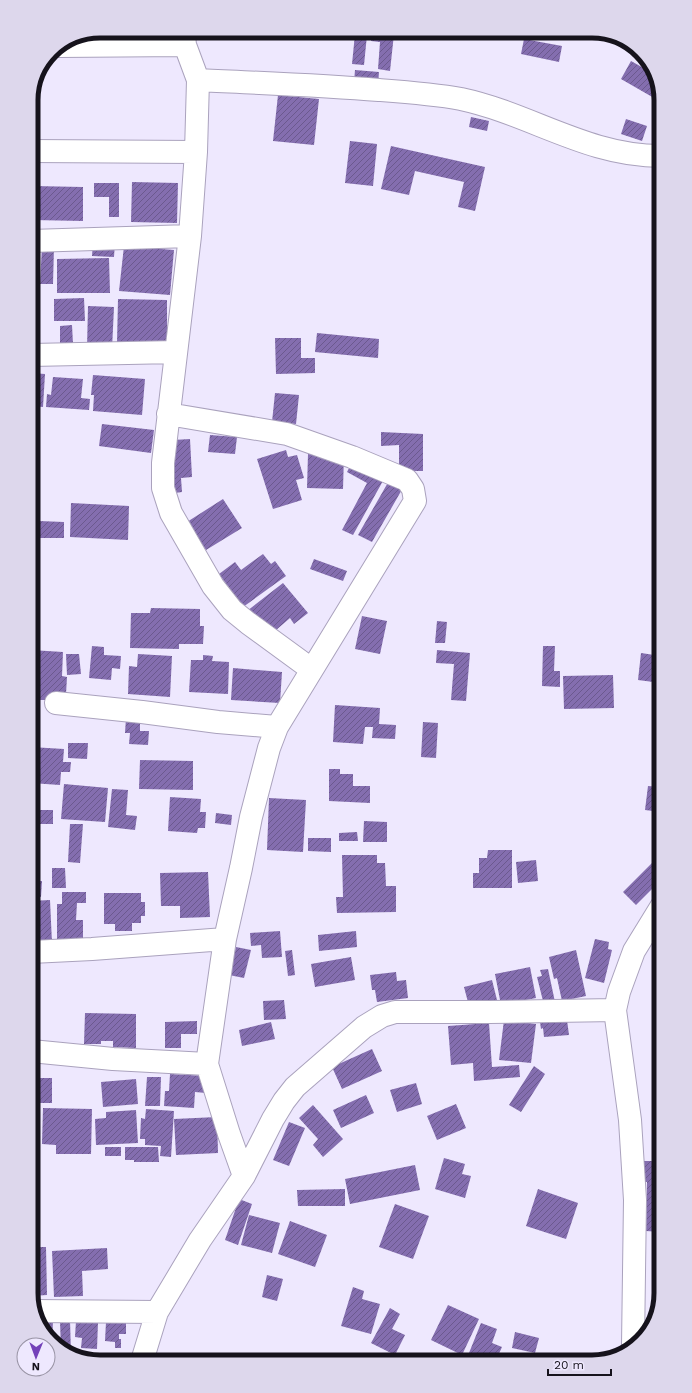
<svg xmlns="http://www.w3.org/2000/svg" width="692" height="1393" font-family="'Work Sans',sans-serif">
<defs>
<pattern id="building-hatch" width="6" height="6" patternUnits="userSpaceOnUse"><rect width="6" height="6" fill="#846eaf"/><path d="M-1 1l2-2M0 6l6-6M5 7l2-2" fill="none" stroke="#6b598e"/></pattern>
</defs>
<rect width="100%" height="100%" fill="#eee8fe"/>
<path fill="url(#building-hatch)" d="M520 32H548V35L520 33Z
M372 33 394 34 390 71 378 69 380 42 371 41Z
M355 34 367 35 364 65 352 64Z
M524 39 562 46 559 62 521 54Z
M631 61 656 75 661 102 621 79Z
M355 70 379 72 378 84 354 82Z
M278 95 319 99 314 145 273 141Z
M471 117 489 121 487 131 469 127Z
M626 119 647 126 642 141 621 134Z
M350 141 377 144 373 186 345 183Z
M391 146 485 167 475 211 458 207 464 182 415 171 409 195 381 189Z
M132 182 178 183 177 223 131 222Z
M94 183H119V217H109V197H94Z
M33 186 83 187V221L33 220Z
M93 242H115L114 257 92 256Z
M42 246 54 247 53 284H40Z
M124 246 174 250 170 295 119 291Z
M31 252H33L32 302H31Z
M109 258 110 293H57V259Z
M84 298 85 321H54V299Z
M118 299 167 300V344L117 343Z
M88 306 114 307 112 349 87 348Z
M72 325 73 344H60V326Z
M317 333 379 339 378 358 315 352Z
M275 338H301V358H315V373L276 374Z
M31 373 45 374 43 407 31 406Z
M93 375 145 379 142 415 93 411 94 395H91Z
M53 377 83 379 81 398 90 399 89 410 46 407 47 394 51 395Z
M275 393 299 395 296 424 272 422Z
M102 424 154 430 151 453 99 446Z
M381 432 423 434V471H399V445L381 446Z
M210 435 237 437 235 454 208 452Z
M190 439 192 477 181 478 182 492 175 493 173 440Z
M286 450 288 457 297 455 304 478 296 480 302 500 273 509 257 459Z
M308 454 344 455 343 489 307 488Z
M352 462 384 479 353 535 342 530 367 483 347 472Z
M31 479H40L39 521 64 522V538H31Z
M390 479 404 486 372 542 358 535Z
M223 499 242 528 206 550 187 522Z
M71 503 129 506 128 540 70 537Z
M263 554 271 564 275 561 286 576 243 607 219 574 235 562 241 570Z
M314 559 347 571 343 581 310 569Z
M283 583 308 613 294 624 290 618 268 637 247 611Z
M151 608 200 609V626H204L203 644H179V649L130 648 131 613H150Z
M362 616 387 621 380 654 355 649Z
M437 621 447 622 445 643H435Z
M92 646 104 647V655L121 656 120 669 112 668 111 680 89 678Z
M543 646H555L554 671H560V687L542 686Z
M31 650 63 652 62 676 67 677 66 694 50 693 49 700H31Z
M437 650 470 653 466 701 451 700 454 664 436 663Z
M641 653 661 656V683L638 680Z
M66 654H79L81 674 67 675Z
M138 654 172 656 170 697 128 694 129 666 137 667Z
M203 655 213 656 212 661 229 662 228 694 189 692 191 660H203Z
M233 668 282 672 280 703 231 700Z
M613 675 614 708 564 709 563 676Z
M335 705 380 708 379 724 396 725 395 739 372 738 373 727H365L363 744 333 742Z
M126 718 140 719V731H149L148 745 129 744 130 733H125Z
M423 722 438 723 436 758 421 757Z
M68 743H88L87 759 68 758Z
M31 747 64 749 63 762H71L70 772H61L60 785 31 783Z
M140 760 193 761V790L139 789Z
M329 769H340V774H353V786H370V803L329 801Z
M64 784 108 788 105 822 61 819Z
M648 786 661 787V812L645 810Z
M112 789 128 790 126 815 137 816 135 830 108 827Z
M170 797 201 799 200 812H206L205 828H198L197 833 168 831Z
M269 798 306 800 303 852 267 850Z
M31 810H53V824H31Z
M216 813 232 815 231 825 215 823Z
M364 821 387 822V842H363Z
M70 824H83L80 863 68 862Z
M357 832 358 841H339V833Z
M308 838H331V852L308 851Z
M661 847V863L653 856Z
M488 850H512V888H473V873H479V858H487Z
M342 855H377V863H385L386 886H396V912L337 913 336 897H343Z
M536 860 538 881 518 883 516 862Z
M652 863 661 872V880L636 905 623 892Z
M52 868H65L66 888H52Z
M208 872 210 917 180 918V906H161L160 873Z
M31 881H42L41 897 31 896Z
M62 892H86V903H77L76 920H83V942H57V904H62Z
M104 893H141V902H145V916H141V923H132V931H115V924H104Z
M50 900 52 943 31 945V901Z
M280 931 282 957 262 958 261 945 251 946 250 933Z
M356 931 357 947 319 951 318 935Z
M595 939 609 942 608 949 612 950 604 983 585 978Z
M236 947 251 950 244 978 229 975Z
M292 950 295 975 288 976 285 951Z
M576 950 586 996 562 1001 557 978 554 979 549 957Z
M351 957 355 980 315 987 311 964Z
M661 958V975L655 972Z
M530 967 536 998 501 1005 495 974Z
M548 969 555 1002 544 1005 537 977 542 976 540 970Z
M396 972 397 981 406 980 408 998 377 1002 375 990H372L370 975Z
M492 980 497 1000 469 1006 464 987Z
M284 1000 286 1019 264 1020 263 1001Z
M85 1013 136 1014V1048L113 1047V1041H101V1044H84Z
M504 1020 536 1024 531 1063 499 1060Z
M567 1020 569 1035 544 1037 543 1028 541 1029 540 1022Z
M197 1021V1034H181V1048H165V1022Z
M271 1022 275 1039 242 1046 239 1030Z
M489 1023 492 1067 519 1065 520 1077 474 1081 473 1063 451 1065 448 1026Z
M31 1024 34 1025 33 1041H31Z
M372 1049 382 1071 342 1089 332 1067Z
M31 1055H39L40 1078H52V1103H31Z
M534 1066 545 1074 521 1112 509 1105Z
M170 1074 207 1076 206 1093 195 1092 194 1108 164 1106 165 1091H169Z
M147 1077H161L160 1106H145Z
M136 1079 138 1104 103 1107 101 1082Z
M416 1083 422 1104 397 1112 390 1090Z
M366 1095 374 1113 341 1128 333 1110Z
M456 1104 466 1128 437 1140 427 1116Z
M313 1105 343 1139 323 1157 313 1145 318 1139 299 1118Z
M43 1108 92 1109 91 1154H56V1145L42 1144Z
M146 1109 174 1111 171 1157 160 1156 161 1146 145 1145V1139H140L141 1118 145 1119Z
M31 1110H37V1144H31Z
M136 1110 138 1143 96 1145 95 1119 106 1118V1112Z
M217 1117 218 1153 176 1155 174 1119Z
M289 1122 305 1128 289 1166 273 1160Z
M105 1147H121V1156H105Z
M125 1147H158L159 1162H134V1160H125Z
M444 1158 465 1164 462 1174 471 1176 465 1198 435 1189Z
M643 1161H661V1232L646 1231 647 1182H639Z
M415 1165 420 1190 350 1204 345 1179Z
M345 1189V1206H298L297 1190Z
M538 1189 578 1203 566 1239 526 1226Z
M239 1199 252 1204 238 1245 225 1240Z
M395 1204 429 1216 413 1259 379 1247Z
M249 1215 280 1223 272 1253 241 1245Z
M290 1221 327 1235 315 1267 278 1254Z
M31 1247H46L47 1295 31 1296Z
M107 1248 108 1269 82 1271 83 1296 54 1297 52 1251Z
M267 1275 283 1279 277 1301 262 1297Z
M353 1287 364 1291 362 1299 380 1304 371 1334 341 1326Z
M448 1305 479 1319 462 1355 431 1340Z
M390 1308 400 1314 392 1329 405 1335 395 1355 371 1343Z
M70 1320 71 1354 61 1349 60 1321Z
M38 1321 53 1322 52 1339Z
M76 1321 98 1322 97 1349 81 1348 82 1338 75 1337Z
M106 1322 126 1323V1334H119V1339H121V1348H115V1342L105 1341Z
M481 1323 497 1329 492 1343 502 1347 497 1358H467Z
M515 1332 539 1338 535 1353 512 1348Z"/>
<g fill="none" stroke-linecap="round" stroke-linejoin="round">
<defs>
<path id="minor" d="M184 35 185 45 198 80 196 152
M58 46 185 45
M198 80C258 83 319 85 379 90 406 92 434 94 461 99 531 114 587 156 661 156
M31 151 196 152 190 236 163 463V488L171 513 213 586 232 610 248 623 311 669
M31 241 190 236
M31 355 176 352
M168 414 287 434 352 457 407 480 413 489 415 501 277 727 269 748 251 817 241 868 225 939 207 1064
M56 703 142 712 218 722 277 727
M31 952 92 949 225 939
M31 1051 113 1059 207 1064 229 1134 244 1176
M34 1311 157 1312
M633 1345 635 1200 630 1120 615 1010 619 992 634 951 661 907
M142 1361 157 1312 200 1240 244 1176 273 1119 284 1101 295 1087 364 1027 382 1016 395 1012H489L615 1010"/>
</defs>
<use href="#minor" stroke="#aaa2bd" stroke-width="24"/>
<use href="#minor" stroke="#fff" stroke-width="22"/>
</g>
<path d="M0 0H692V1393H0ZM100 38H592A62 62 0 0 1 654 100V1293A62 62 0 0 1 592 1355H100A62 62 0 0 1 38 1293V100A62 62 0 0 1 100 38Z" fill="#ddd7ec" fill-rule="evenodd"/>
<path fill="none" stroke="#16131c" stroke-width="5" d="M100 38H592A62 62 0 0 1 654 100V1293A62 62 0 0 1 592 1355H100A62 62 0 0 1 38 1293V100A62 62 0 0 1 100 38Z"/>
<g transform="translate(36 1357) rotate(181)"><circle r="19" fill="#eee8fe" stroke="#9893a4"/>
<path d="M0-3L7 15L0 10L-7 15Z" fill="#7341b9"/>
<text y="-6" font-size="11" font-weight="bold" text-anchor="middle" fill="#16131c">N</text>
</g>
<path d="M548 1369v6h63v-6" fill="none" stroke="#16131c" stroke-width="2"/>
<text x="554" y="1369" font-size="12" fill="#16131c" stroke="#eee8fe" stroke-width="3" paint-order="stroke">20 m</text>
</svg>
